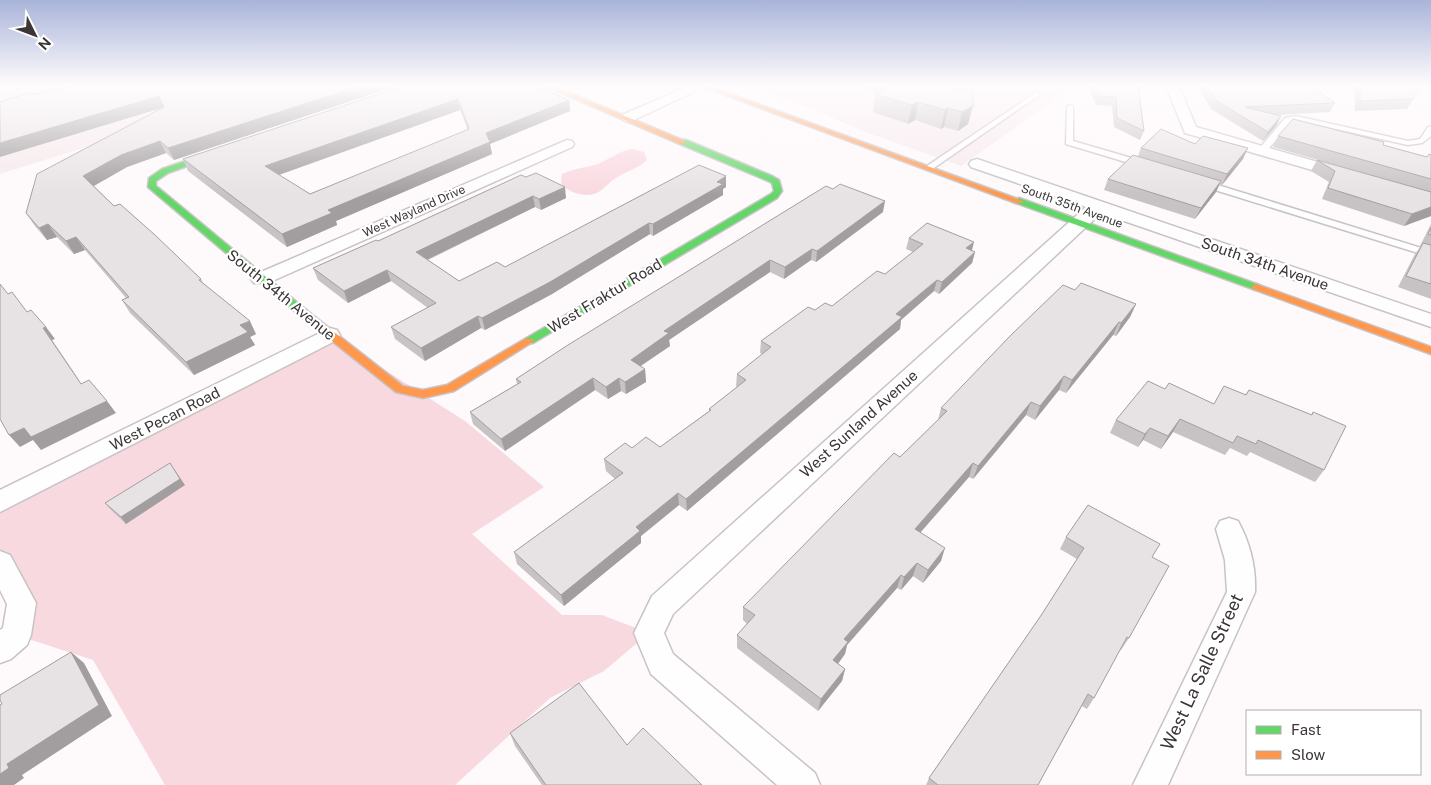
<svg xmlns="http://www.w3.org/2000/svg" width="1431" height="785" font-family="'Public Sans',sans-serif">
<rect width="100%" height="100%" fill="#fef9fa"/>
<path fill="#f6e9ec" d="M0 86H282L0 174Z
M748 86H1063L1067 91 961 166 868 133 790 100Z"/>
<path fill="#f9d9e0" d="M632 149 644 152 647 160C638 169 626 171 616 178 610 181 606 187 600 191 589 199 569 194 561 183L562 174C574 168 586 168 598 164 610 159 619 151 632 149Z
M330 335 465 421 544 487 472 534 562 615H602L649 633 604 671 550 698 455 785H165L93 660 16 635 0 563V502Z"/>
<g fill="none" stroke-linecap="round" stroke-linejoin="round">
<defs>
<path id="lane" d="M1037 92 1040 94 1039 95 931 170 924 168Z
M1070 105 1073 107V141L1145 162V166H1139L1066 144 1067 107Z
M1296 116 1408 141 1420 139 1428 127H1431V136L1422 143 1408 145 1296 120 1291 122 1265 153H1259V149L1285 118Z
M1202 182H1208L1431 251V257L1202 186Z"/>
<path id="street" d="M689 86H706L632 121 627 122 620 118 622 115Z
M1166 86H1179L1196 127 1349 171 1351 174 1343 179 1185 133Z
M567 140 572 141 574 144 572 147 268 283H254L251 279 254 275Z
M977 159 1431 314V327L1101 213 673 614 664 633 673 654 815 773 820 785H777L651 674 634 633 652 596 1086 207 971 167 969 164 971 161Z
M330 328 337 330 340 335 337 340 0 512V490Z
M1229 518 1238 521C1250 543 1256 567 1255 592L1168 785H1133L1227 592 1225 560 1216 529 1220 521Z
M0 551 10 555 36 603 31 635 27 645 11 659 0 663V630L3 628 7 604 0 590Z"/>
<path id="fast" d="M680 140H686L772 176 779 180 782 191 777 198 533 343H525L524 341 525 339 771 194 774 191 772 183 766 180 680 144Z
M218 150 225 152 168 173 156 181V186L311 314 312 316 311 318H303L148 187 149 178 162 169Z
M1019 198 1259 285 1261 287 1256 290 1253 289 1016 203 1015 201Z"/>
<path id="slow" d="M545 86H553L687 142 680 144Z
M701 86H709L1023 201 1022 203H1016Z
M1256 284 1431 347V354L1253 289 1251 287Z
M307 313 311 314 403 386 423 390 447 385 525 339H533L534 341 454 391 423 398 396 392 303 318 302 316Z"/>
</defs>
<use href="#lane" stroke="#c8c3c4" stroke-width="3"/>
<use href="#street" stroke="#c8c3c4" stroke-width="3"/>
<use href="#fast" stroke="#c8c3c4" stroke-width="3"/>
<use href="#slow" stroke="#c8c3c4" stroke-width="3"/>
<use href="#lane" fill="#fffefe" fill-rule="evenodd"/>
<use href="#street" fill="#fffefe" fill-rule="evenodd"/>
<use href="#fast" fill="#63d668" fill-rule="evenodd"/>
<use href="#slow" fill="#ff974d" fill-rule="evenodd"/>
</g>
<path fill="#c7c2c3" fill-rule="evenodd" d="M396 86 174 160 166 153 127 167 94 186 114 206 201 279 203 283 256 334 250 337 255 345 194 375 130 313 122 300 126 298 85 250 74 254 57 237 47 240 35 226 26 213 161 108 31 95Z
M403 86 569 100 570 111 490 144 492 154 336 221 337 225 287 247 188 171 183 159ZM460 110 468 130 310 194 279 175Z
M859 86H947L973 106 968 124 958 131 944 127 941 129 915 120 908 124 873 112 875 94 879 92Z
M1088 86H1144L1142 90H1139L1144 131 1140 140 1114 127 1112 106 1096 105Z
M1198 86H1311L1335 103 1330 112 1275 115 1281 116 1276 126 1263 141 1211 109Z
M1354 86H1422L1407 109 1355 111Z
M1278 136 1383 145 1427 157 1429 154 1431 155V216L1404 226 1322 199 1329 182 1311 171 1317 160 1370 175 1273 147Z
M1195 144 1243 159 1222 185 1220 184 1216 192 1195 219 1104 190 1108 179 1138 156 1141 148Z
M726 176V187L723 189V195L653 236 650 234 552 294 485 330 481 328 425 361 395 339 391 327 428 308 391 281 348 303 318 280 313 268 378 241 526 177 566 198 541 210 535 207 428 260 459 281 505 267Z
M883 212 816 262 811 260 784 279 770 272 669 340 670 346 640 366 645 369 646 382 626 394 621 391 608 399 595 390 505 451 473 424 470 412 517 384 516 379 568 345Z
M1431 224V299L1398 287 1415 254 1421 246H1420Z
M909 238 972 250 975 252 972 263 939 294 934 291 901 320 900 329 687 511 679 505 641 536V543L564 606 517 564 514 552 615 479 606 471 604 459 632 448 660 447 709 411V409L737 387 736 386 737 374 762 354 760 353 761 341 815 310 832 306 885 274 913 252 906 249Z
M1075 290 1136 304 1130 317 1116 336 1113 335 1066 393 1059 390 1035 420 1026 415 973 479 969 477 920 533 941 561 923 583 913 576 901 590 897 588 847 645 845 654 838 664 845 669 842 681 818 711 737 648V635L747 624 743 620V607L900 457 938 420 941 408Z
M1165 389 1214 404 1246 394 1249 390 1311 415 1313 412 1324 470 1315 482 1250 452 1247 456 1230 448 1225 455 1173 432 1161 449 1143 440 1138 447 1110 433 1116 420Z
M185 485 126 524 110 509 105 503Z
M1066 537 1152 557 1129 638 1121 650 1120 649 1094 698 1087 709 1082 706 1038 785H926L929 778 1042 614 1077 559 1060 549Z
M510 733 627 745 702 785H542L515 746Z"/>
<path fill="#a29e9f" d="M360 86H396L174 160 168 148Z
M159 96 165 107 0 157V143Z
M458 99 460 110 270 178 265 166Z
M569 100 570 111 490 144 492 154 336 221 337 225 287 247 282 234 328 210 486 133Z
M918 102 915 120 908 124 912 105Z
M973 106 968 124 958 131 962 112Z
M948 108 944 127 941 129 945 110Z
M1281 116 1276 126 1263 141 1268 132Z
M160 141 166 153 127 167 90 188 83 176 121 155Z
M1248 148 1243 159 1222 185 1227 174Z
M726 176V187L723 189V195L653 236V224L717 182Z
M1221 181 1216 192 1195 219 1201 208Z
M565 187 566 198 541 210 539 199Z
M533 196 535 207 420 263 416 252Z
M885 201 883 212 816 262 817 251Z
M1431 207V216L1404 226 1412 214Z
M649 223 650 234 552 294 485 330 482 318Z
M48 224 57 237 47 240 39 228Z
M76 237 85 250 74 254 66 241Z
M974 242 971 254 966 248Z
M812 249 811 260 784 279 785 267Z
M975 252 972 263 939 294 942 282Z
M770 260V272L669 340 670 346 632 372 631 360 664 331Z
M387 270 391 281 348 303 344 291Z
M937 280 934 291 901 320 900 329 687 511 686 499 896 314Z
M1136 304 1130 317 1116 336 1121 323Z
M478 316 481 328 425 361 421 348Z
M250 321 256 334 250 337 255 345 194 375 186 362 240 325Z
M1119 322 1113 335 1066 393 1072 380Z
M46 327 55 339 52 340 90 396 43 328Z
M645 369 646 382 626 394 625 382Z
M1064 376 1059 390 1035 420 1040 406Z
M593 378 595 390 505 451 501 439Z
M619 378 621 391 608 399 606 387Z
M107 401 116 413 41 450 33 440 20 447 9 435 24 428Z
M1031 402 1026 415 973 479 978 466Z
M1180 419 1173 432 1161 449 1168 436Z
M1150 428 1143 440 1138 447 1145 434Z
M170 463 185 485 126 524 121 517Z
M973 463 969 477 911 543 915 529Z
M678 493 679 505 641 536V543L564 606 561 595 636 527Z
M945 548 941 561 923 583 928 570Z
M917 563 913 576 901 590 904 577Z
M901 575 897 588 847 645 845 654 831 673 833 660 844 639Z
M71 652 84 663 112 716 22 775 24 778 14 785H0V774L7 764Z
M845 669 842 681 818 711 821 699Z"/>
<path fill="#e7e2e3" stroke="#a29e9f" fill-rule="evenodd" d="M73 86H360L168 148 160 141 121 155 83 176 114 206 120 204 155 235 201 279 199 280 250 321 240 325 248 332 186 362 122 300 129 297 76 237 66 241 48 224 39 228 26 213 37 174 164 107 159 96 0 143V102L29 93 31 95Z
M403 86H535L569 100 486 133 490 142 328 210 332 213 282 234 183 159ZM458 99 469 129 310 194 265 166Z
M890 86H947L973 93V106L962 112 948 108 945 110 918 102 912 105 875 94Z
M1095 86H1138L1144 131 1117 118 1116 97 1099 96Z
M1207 86H1311L1335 103 1245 107 1281 116 1268 132 1215 100Z
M1360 86H1422L1413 99 1360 101Z
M1293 119 1384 142 1383 145 1427 157 1429 154 1431 155V179L1278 136Z
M1161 129 1195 144 1203 136 1248 148 1227 174 1141 148Z
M1133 155 1221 181 1201 208 1108 179Z
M1317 160 1431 192V207L1412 214 1328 188 1335 171Z
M699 165 726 176 717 182 723 184 653 224 649 223 550 282 482 318 478 316 421 348 391 327 436 303 387 270 344 291 313 268 376 240 378 241 521 175 526 177 536 173 565 187 539 199 533 196 416 252 459 281 497 262 505 267Z
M840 184 885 201 817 251 812 249 785 267 770 260 664 331 669 333 631 360 645 369 625 382 619 378 606 387 593 378 501 439 470 412 521 382 516 379 568 345 826 186 833 189Z
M927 223 974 242 966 248 975 252 942 282 937 280 896 314 902 317 686 499 678 493 636 527 640 531 561 595 514 552 623 473 604 459 625 443 632 448 646 437 660 447 711 410 709 409 746 380 737 374 771 347 761 341 808 307 815 310 825 303 832 306 877 271 885 274 923 244 909 238Z
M1431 228V235L1428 234Z
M1423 243 1431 245V284L1406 276Z
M1081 283 1136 304 1121 323 1119 322 1072 380 1064 376 1040 406 1031 402 978 466 973 463 915 529 945 548 928 570 917 563 904 577 901 575 844 639 848 642 833 660 845 669 821 699 737 635 755 615 743 607 894 453 900 457 947 411 941 408 1011 335 1063 285 1075 290Z
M0 284 8 294 12 292 27 312 31 310 46 327 43 328 81 384 89 380 107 401 31 437 24 428 9 435 0 419Z
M1148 381 1165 389 1169 383 1214 404 1224 386 1246 395 1249 390 1312 415 1313 412 1346 426 1324 470 1258 440 1256 444 1237 436 1233 443 1180 419 1168 436 1150 428 1145 434 1116 420Z
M170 463 180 479 121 517 105 503Z
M1088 505 1160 544 1152 557 1169 566 1129 638 1127 637 1094 698 1088 694 1038 785H938L929 778 1042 614 1084 548 1066 537Z
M71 652 99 705 7 764 9 768 0 774V705L2 704 0 700V695Z
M579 683 627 745 643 728 702 785H546L510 733Z"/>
<linearGradient id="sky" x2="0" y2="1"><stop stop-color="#a9b4d9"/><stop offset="0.44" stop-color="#fffcfd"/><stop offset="1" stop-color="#fffcfd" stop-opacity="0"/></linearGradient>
<rect width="1431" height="195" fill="url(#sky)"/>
<g text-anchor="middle" stroke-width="4.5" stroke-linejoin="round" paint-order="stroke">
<g font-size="12" fill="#3b3536" stroke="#fff">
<text transform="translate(1072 206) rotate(20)" y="4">South 35th Avenue</text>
<text transform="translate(414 211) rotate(-24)" y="4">West Wayland Drive</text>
</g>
<g font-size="15" fill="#3b3536" stroke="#fff">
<text transform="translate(1265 264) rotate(19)" y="5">South 34th Avenue</text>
<text transform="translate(281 295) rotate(39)" y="5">South 34th Avenue</text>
<text transform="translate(605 296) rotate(-31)" y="5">West Fraktur Road</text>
<text transform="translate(165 419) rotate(-27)" y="5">West Pecan Road</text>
<text transform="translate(859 424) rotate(-42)" y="5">West Sunland Avenue</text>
</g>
<g font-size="18" fill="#3b3536" stroke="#fff">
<text transform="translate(1202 672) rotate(-65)" y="6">West La Salle Street</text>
</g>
</g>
<rect x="1246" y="710" width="175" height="65" fill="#ffffff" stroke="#b1aeaf"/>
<rect x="1256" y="726" width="25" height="8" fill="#63d668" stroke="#b1aeaf"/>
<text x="1291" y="735" font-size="15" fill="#3b3536">Fast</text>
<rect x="1256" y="751" width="25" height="8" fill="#ff974d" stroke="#b1aeaf"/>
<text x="1291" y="760" font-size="15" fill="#3b3536">Slow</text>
<g transform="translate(35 35) rotate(132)" stroke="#ffffff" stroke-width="4" paint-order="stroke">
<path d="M0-4L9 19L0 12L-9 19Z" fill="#3b3536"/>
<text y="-8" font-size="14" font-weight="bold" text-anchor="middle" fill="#3b3536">N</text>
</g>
</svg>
